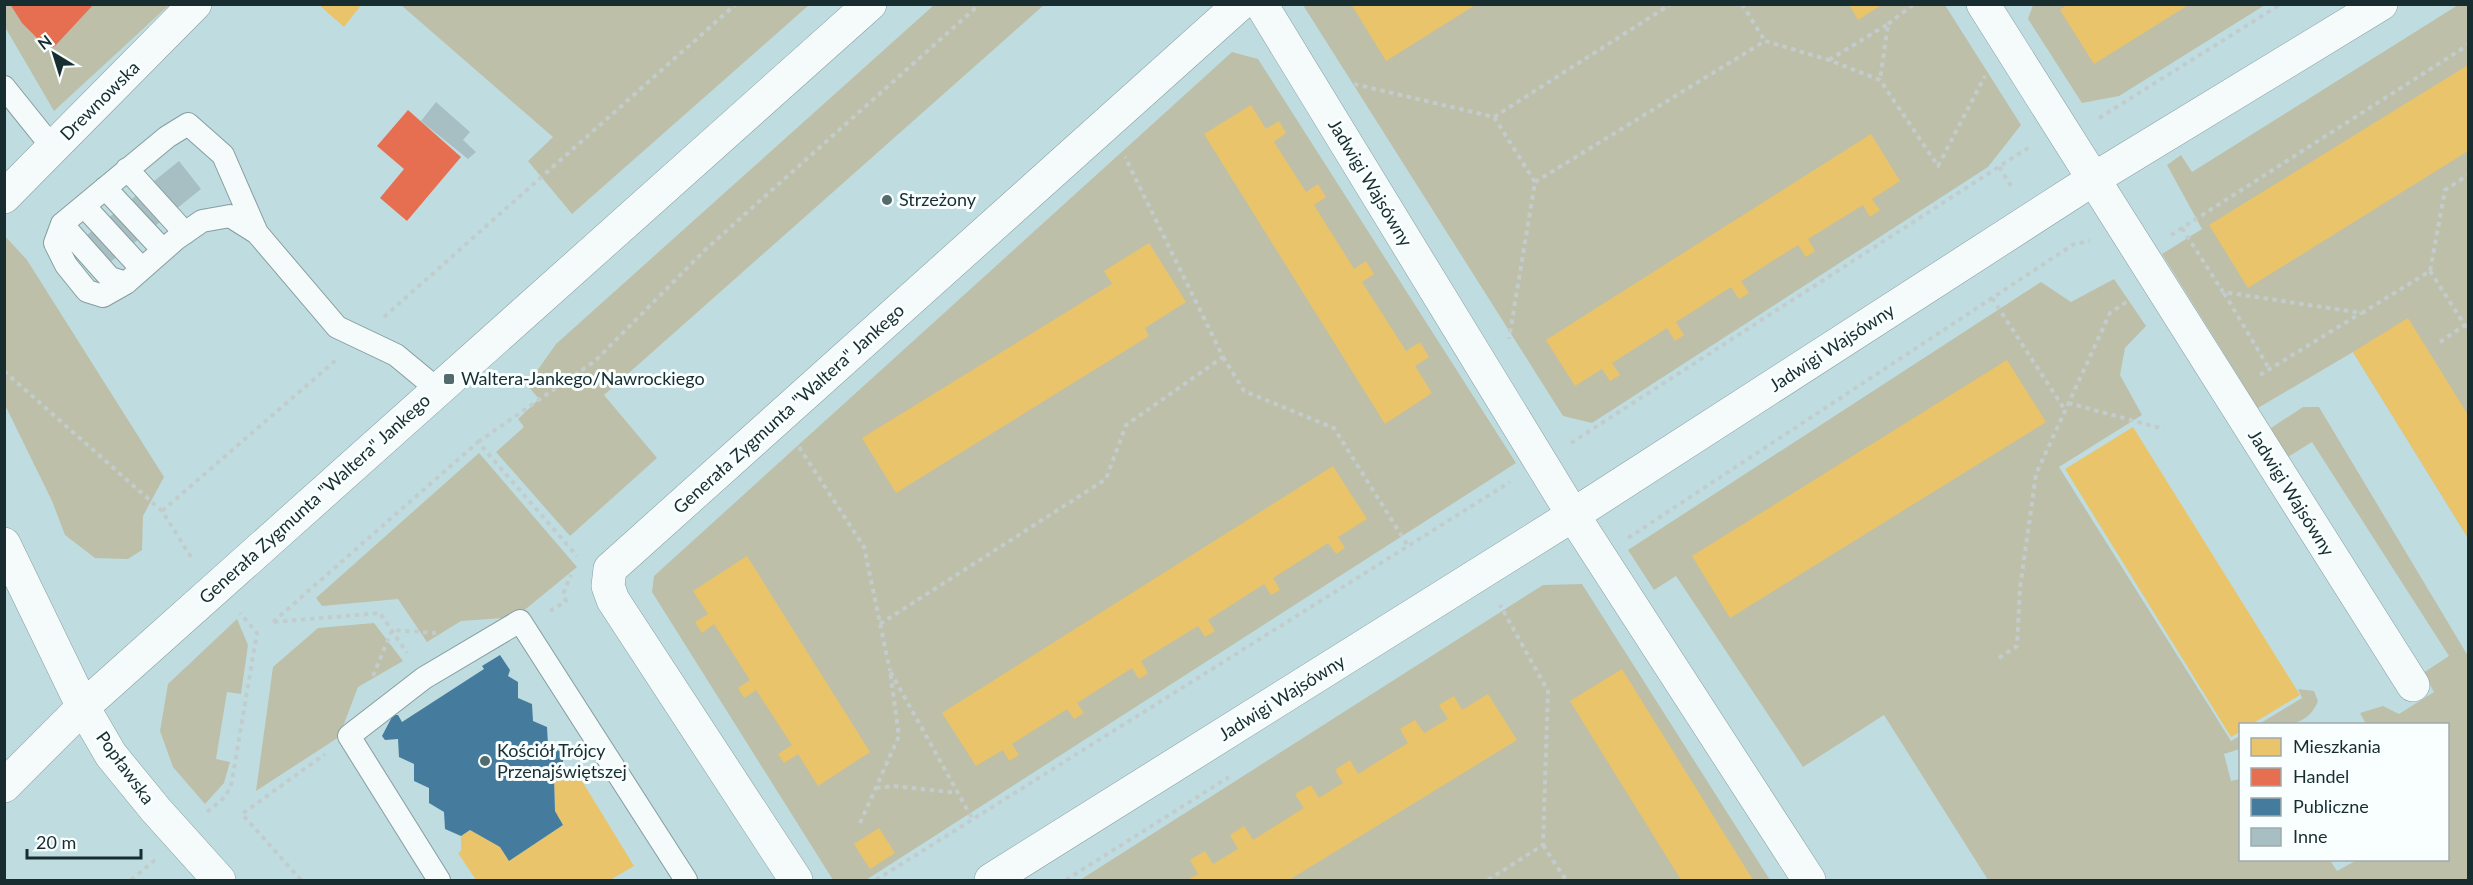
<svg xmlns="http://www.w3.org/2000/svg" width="2473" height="885" font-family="Lato,sans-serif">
<rect width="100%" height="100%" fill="#bfdde0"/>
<path fill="#bebfa8" d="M4 5H169L54 111 5 27Z
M401 5H809L572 214 528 161 553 137Z
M934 5H1044L604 395 657 458 570 536 496 452 524 427 518 419 539 399 527 385 556 344Z
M1303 5H1945L2021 125 1988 167 1592 423 1563 416Z
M2033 5H2265L2119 96 2082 103 2028 19Z
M2458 5H2468V538L2353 352 2258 408 2162 254 2202 229 2167 165 2181 155 2192 172Z
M1232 52 1258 59 1516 463 866 880H833L652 592 654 576Z
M5 236 27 260 164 477 143 516 142 550 128 559 95 558 65 535 52 501 5 405Z
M2114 279 2146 326 2125 348 2120 375 2142 415 2059 467 2231 741 2240 736V749L2224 754 2231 781 2240 779V860H2330L2337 871 2357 860H2448V724H2366L2360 713 2383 706 2399 714 2434 692 2423 673 2449 656 2312 442 2288 457 2271 428 2303 407H2319L2468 656V880H1988L1884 715 1803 767 1676 576 1654 590 1628 550 2041 282 2071 302Z
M479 453 577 567 516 617 461 621 427 642 398 599 322 606 316 598Z
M1582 584 1770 880H1080L1543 585Z
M237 619 248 645 241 694 227 692 216 759 230 762 224 783 205 804 173 767 160 731 168 684Z
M374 623 403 661 358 687 339 737 256 791 273 667 318 628Z
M2298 689 2314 691 2318 701C2307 728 2284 725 2259 724L2302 698Z"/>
<path fill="#e9c46a" d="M318 4H362L344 27Z
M1351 4H1477L1386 61Z
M1849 4H1883L1858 20Z
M2068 4H2190L2094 64 2060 10Z
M2468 65V151L2248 288 2209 225Z
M1251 105 1266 129 1279 121 1286 133 1274 142 1306 192 1318 184 1326 197 1314 205 1354 269 1366 261 1374 274 1362 282 1406 351 1420 342 1429 357 1415 366 1432 393 1385 424 1204 134Z
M1871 134 1900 181 1872 199 1880 210 1870 217 1863 205 1808 239 1815 251 1806 257 1798 245 1741 281 1749 293 1739 299 1731 287 1676 322 1684 335 1675 341 1667 328 1612 363 1620 375 1610 381 1602 369 1575 386 1546 340Z
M1149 243 1186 302 1145 328 1149 336 896 493 862 438 1112 284 1104 271Z
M2408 318 2468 415V538L2353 352Z
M2007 360 2046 422 1730 618 1692 556Z
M2133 427 2300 695 2252 724H2240V732L2231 737 2065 469Z
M1333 466 1367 519 1338 537 1345 548 1336 554 1328 543 1273 578 1280 590 1271 595 1264 584 1208 620 1215 631 1205 637 1198 626 1141 661 1148 673 1139 679 1132 668 1077 703 1084 713 1074 719 1067 709 1012 744 1019 755 1009 761 1003 750 976 766 942 713Z
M747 556 870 752 818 786 798 754 784 763 778 754 792 745 756 690 744 698 738 688 750 680 714 624 702 633 695 622 708 614 693 591Z
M1622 669 1753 880H1681L1570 701Z
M1488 694 1517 740 1289 880H1187L1198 874 1190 860 1205 851 1213 864 1238 849 1230 835 1244 826 1253 840 1304 808 1295 794 1311 785 1319 798 1343 783 1335 770 1350 760 1358 774 1408 743 1400 729 1415 720 1424 733 1448 719 1439 705 1454 696 1462 710Z
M563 771 576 778 579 776 634 866 610 880H476L458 853 461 851V836L470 830 500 847 509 861 563 825 555 811 554 777Z
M879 828 895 853 870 869 854 844Z"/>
<path fill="#e76f51" d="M10 4H94L54 47 43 44 22 23Z
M408 110 461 157 407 221 380 198 404 169 377 146Z"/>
<path fill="#457b9d" d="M500 655 510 670 508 676 518 682V698L532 704 533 721 547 727 548 745 563 753V771L554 777 555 811 563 825 509 861 500 847 470 830 461 836 445 829 444 812 429 803V788L414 781V764L399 757 398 739 385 740 382 736 393 715H398L402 722 484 669 482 666Z"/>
<path fill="#a7bec2" d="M436 102 470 132 463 140 476 152 468 159 421 121Z
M179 161 201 189 93 276 71 248Z"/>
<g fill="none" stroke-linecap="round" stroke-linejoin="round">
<defs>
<path id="lane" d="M4 87 53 148
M127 169 185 233
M105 188 163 250
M84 206 142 269
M62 224 55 243 66 265 87 291 103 296 126 283
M257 233 230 216 202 221 176 239 126 283 110 278 62 224 167 137 188 124 223 155 257 233 337 327 396 355 437 389
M439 880 349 736 424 678 520 621 686 880"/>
<path id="street" d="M1261 4 1573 515 1809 880
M1983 4 2413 685
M4 197 195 4
M83 707 111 755 156 810 219 880
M796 880 613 600 608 586 610 569 1240 4
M991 880 1573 515 2092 180 2381 4"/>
<path id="secondary" d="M4 544 83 707
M4 786 83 707 870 4"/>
</defs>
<use href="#lane" stroke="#869da0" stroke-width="24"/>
<use href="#street" stroke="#869da0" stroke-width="34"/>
<use href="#secondary" stroke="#869da0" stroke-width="34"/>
<path stroke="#c3cccd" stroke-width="4" stroke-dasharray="4.5 4.5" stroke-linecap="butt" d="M1742 4 1765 41
M1888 24 1914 4
M1829 60 1888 24 1880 80
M1354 84 1494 117 1535 182 1509 339
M1494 117 1671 4
M2099 118 2281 4
M1999 167 2013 189
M1535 182 1765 41 1829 60 1880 80 1938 166 1985 76
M2182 228 2223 292 2362 313 2430 271 2445 190 2468 175
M2171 235 2468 45
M2430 271 2468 330
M2224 293 2270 370
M1992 298 2065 410
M384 317 736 4
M2440 342 2468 323
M1223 357 1244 391 1334 428 1408 546
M4 371 162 511 193 560
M2260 375 2361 313
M2068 403 2164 429
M478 442 595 361 705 250 980 4
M1571 443 2031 146
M799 447 864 547 890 671
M162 511 336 360
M1628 538 2074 244 2090 241
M550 611 566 601 563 594 571 575
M273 622 478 442 577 556
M274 622 380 613 407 653
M880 624 1106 479 1126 425 1223 357 1125 157
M1999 658 2017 646 2020 588 2036 474 2110 313 2128 301
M373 676 392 630 436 633
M876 788 894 786 958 793
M207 812 225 797 231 786 257 633 240 613
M860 823 899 736 890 671 973 820
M1543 845 1566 880
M131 880 155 860
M301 880 242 814 325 754
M876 880 1510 482
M1066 880 1229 777
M1488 880 1543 845 1548 691 1500 605"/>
<use href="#lane" stroke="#f5fafa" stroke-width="22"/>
<use href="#street" stroke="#f5fafa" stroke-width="33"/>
<use href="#secondary" stroke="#f5fafa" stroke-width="33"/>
</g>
<g fill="#526b6d" stroke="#f9feff" stroke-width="2">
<circle cx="887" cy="200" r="6"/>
<rect x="443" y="373" width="12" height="12" rx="3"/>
<circle cx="485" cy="761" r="6"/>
</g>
<g text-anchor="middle" stroke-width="6" stroke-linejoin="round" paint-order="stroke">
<g font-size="18" fill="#172d2f" stroke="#f9feff">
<text transform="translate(100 101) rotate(-45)" y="6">Drewnowska</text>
<text transform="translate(1370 183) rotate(59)" y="6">Jadwigi Wajsówny</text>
<text transform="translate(1832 348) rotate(-33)" y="6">Jadwigi Wajsówny</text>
<text transform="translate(789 409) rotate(-42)" y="6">Generała Zygmunta "Waltera" Jankego</text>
<text transform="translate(2291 493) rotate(58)" y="6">Jadwigi Wajsówny</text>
<text transform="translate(315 499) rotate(-42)" y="6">Generała Zygmunta "Waltera" Jankego</text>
<text transform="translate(1282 698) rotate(-32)" y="6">Jadwigi Wajsówny</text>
<text transform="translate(125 768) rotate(54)" y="6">Popławska</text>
</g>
<g font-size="18" fill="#172d2f" stroke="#f9feff" text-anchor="start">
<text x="899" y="206">Strzeżony</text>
<text x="461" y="385">Waltera-Jankego/Nawrockiego</text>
<text x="497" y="757">Kościół Trójcy<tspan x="497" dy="21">Przenajświętszej</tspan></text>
</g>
</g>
<rect width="2473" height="885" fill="none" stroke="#172d2f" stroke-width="12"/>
<rect x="2239" y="723" width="210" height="138" fill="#f9feff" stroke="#9faaac" stroke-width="1.5"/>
<rect x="2251" y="738" width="30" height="18" fill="#e9c46a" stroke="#9faaac" stroke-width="1.5"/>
<text x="2293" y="753" font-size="18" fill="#172d2f">Mieszkania</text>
<rect x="2251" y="768" width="30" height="18" fill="#e76f51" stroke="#9faaac" stroke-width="1.5"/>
<text x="2293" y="783" font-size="18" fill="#172d2f">Handel</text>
<rect x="2251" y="798" width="30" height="18" fill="#457b9d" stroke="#9faaac" stroke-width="1.5"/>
<text x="2293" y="813" font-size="18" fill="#172d2f">Publiczne</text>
<rect x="2251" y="828" width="30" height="18" fill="#a7bec2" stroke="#9faaac" stroke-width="1.5"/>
<text x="2293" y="843" font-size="18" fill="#172d2f">Inne</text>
<g transform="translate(54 54) rotate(322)" stroke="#f9feff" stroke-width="4.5" paint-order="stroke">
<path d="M0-4.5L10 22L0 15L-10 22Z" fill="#172d2f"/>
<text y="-9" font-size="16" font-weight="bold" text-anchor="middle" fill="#172d2f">N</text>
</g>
<path d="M27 849v9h114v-9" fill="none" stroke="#172d2f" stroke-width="3"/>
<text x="36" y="849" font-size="18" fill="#172d2f" stroke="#f9feff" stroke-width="4.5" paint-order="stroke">20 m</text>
</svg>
